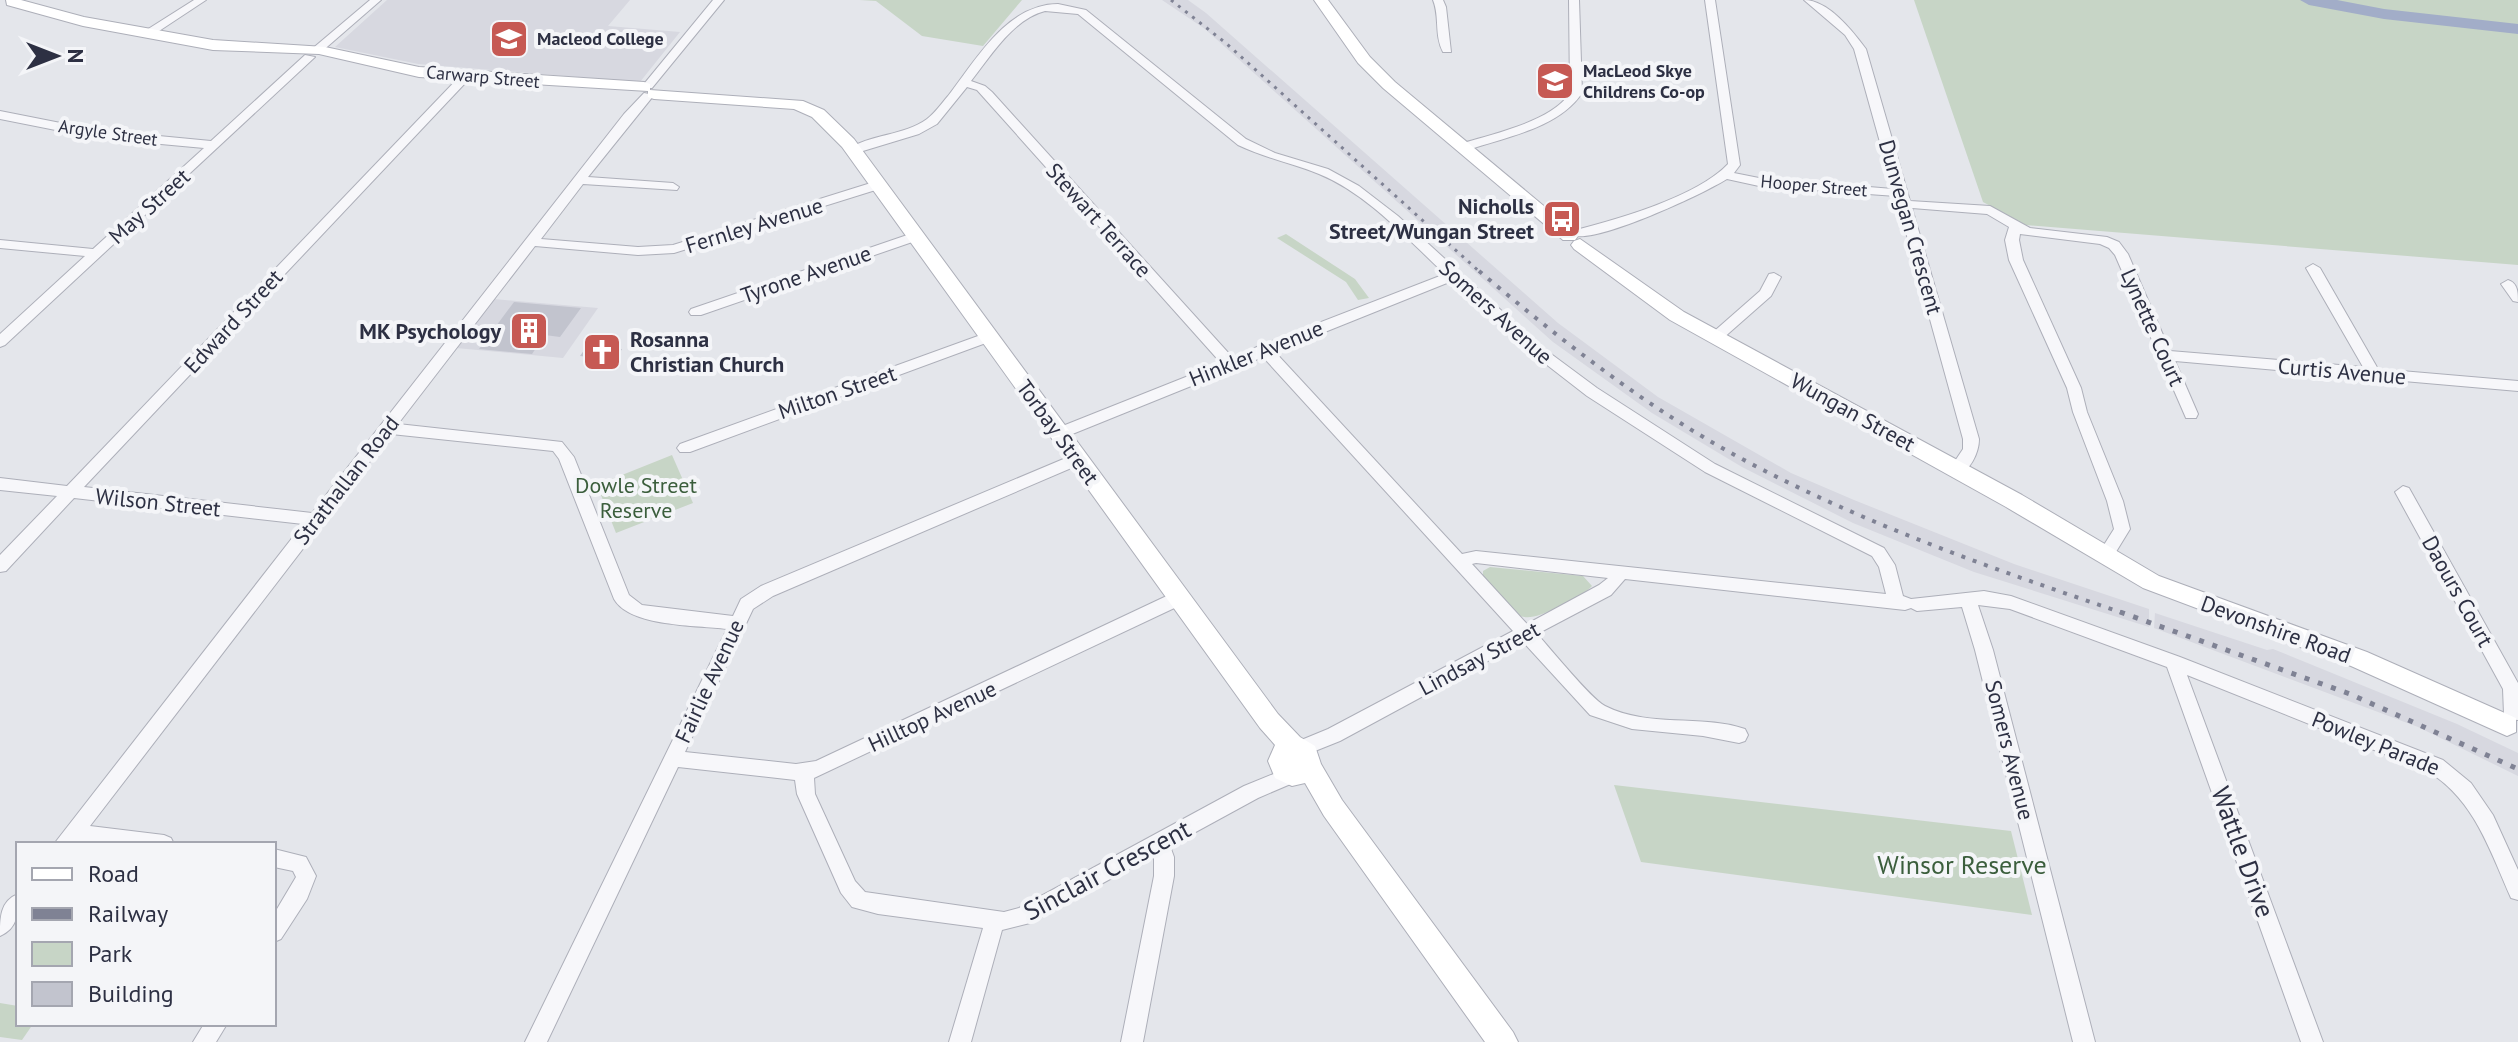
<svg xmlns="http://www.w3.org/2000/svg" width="2518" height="1042" font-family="'PT Sans',sans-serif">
<rect width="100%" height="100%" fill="#e4e6eb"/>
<path fill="#d7d8e0" d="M387 0H630L608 26 680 32 640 82 418 64 335 47Z
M1162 0H1188L1206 13 1558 323 1658 397 1791 473 1854 500 2014 564 2149 609V627L1974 572 1853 523 1742 467 1652 413 1553 342 1205 29Z
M494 299 598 308 563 358 456 348Z
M2155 613 2267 650 2273 649 2457 724 2518 753V776L2418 727 2154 628Z"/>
<path fill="#c7d5c6" d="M860 0H1022L983 46 922 36 876 1Z
M1914 0H2518V265L2026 225 1983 202Z
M1286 234 1355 279 1369 298 1358 300 1346 282 1277 238Z
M672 455 693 503 616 533 597 485Z
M1490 567 1583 576 1592 586C1584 595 1570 600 1559 606 1514 631 1513 611 1483 578V571Z
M1614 785 2011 831 2032 915 1641 862Z
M0 1003 18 1006V1024H33L22 1040 0 1037Z"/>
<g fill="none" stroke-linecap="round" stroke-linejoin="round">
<path fill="#a2adc8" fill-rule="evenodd" d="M2300 0H2337L2384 9 2518 24V34L2384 19 2309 5Z"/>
</g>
<path fill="#c2c4ce" d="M514 302 581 308 560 337 545 335 532 354 479 349Z
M587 346 622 349 616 360 580 356Z"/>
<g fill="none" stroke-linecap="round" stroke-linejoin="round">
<defs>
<path id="street" d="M194 0H206L153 35H145V31Z
M370 0H381L320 53H312V49Z
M713 0H724L652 88H644V84Z
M1433 0H1443L1446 7 1451 52H1443C1434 35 1440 17 1433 0Z
M1569 0H1579L1582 93C1559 128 1506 137 1468 150H1460V144C1492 134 1551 122 1570 93Z
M1705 0H1715L1740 165 1734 173 1759 178 1893 189 1854 49 1845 35 1804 0C1828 0 1852 30 1866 49L1910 201 1990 206 2030 228 2107 237 2119 242 2128 254 2170 351 2363 367 2306 268 2313 264 2320 268 2378 369 2518 381V391L2175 361 2198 414 2196 418H2186L2115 255 2109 248 2100 244 2020 234 2019 240 2023 260 2081 388 2087 412 2123 501 2130 529 2111 560H2099L2097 556 2114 529 2107 501 2073 412 2067 388 2009 260 2005 240 2009 227 1987 214 1912 208 1979 439C1979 453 1970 471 1957 476L1949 470 1963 449V439L1896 196 1759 186 1727 179C1701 195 1604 240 1576 236V230C1619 219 1698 196 1728 164Z
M1058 4 1086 10 1246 139 1275 153 1328 169 1359 186 1398 216 1539 345 1597 388 1715 464 1884 548 1895 565 1903 596 1911 599 1984 591 2011 596 2180 657 2443 760 2471 783 2493 815 2518 870V900L2511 898C2490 851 2475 801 2429 772L2187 675 2323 1042H2301L2167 667 2010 609 1978 605 1993 650 2095 1042H2073L1975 650 1962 607 1917 611 1911 608 1905 610 1625 579 1611 595 1537 634C1552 650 1590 698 1605 706 1648 728 1701 714 1745 729L1748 735 1745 741 1739 743 1703 736 1632 729 1590 715 1523 642 1340 741 1300 757 1294 755 1291 749 1294 743 1328 729 1513 631 1263 357 1065 437H1055L1052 433 1055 429 1221 363 977 90 967 87 937 124 919 134 853 154 847 150C869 134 904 136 927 119 935 113 941 104 948 96 976 60 1007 4 1058 4ZM1045 11 1078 14 1238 145C1265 158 1292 163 1319 174 1368 194 1407 239 1445 274L1259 346 1233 358 992 92 985 86 971 81C990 57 1013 19 1045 11ZM1452 281 1529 351 1587 396 1705 472 1872 556 1879 567 1886 594 1476 551 1462 554 1275 352ZM1476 563 1608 578 1599 585 1527 624 1472 564Z
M305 55 315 57 5 345 0 347V334L85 256 0 248V240L93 249 204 148 96 138 0 119V111L96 130 211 141Z
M466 73 472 76 470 78 84 487 312 513 624 114 644 93 654 95 588 177 673 183 679 187 677 190 583 184 541 239 638 247 673 245 874 182H882V188L674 253 638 255 535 246 398 424 562 442 574 457 629 595 642 605 733 616 741 599 761 586 1073 455H1083L1086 459 1083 463 773 596 753 609 685 752 796 764 816 761 1173 593H1185L1187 598 1185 603 814 778 815 794 855 881 865 892 1004 912 1019 908 1244 786 1293 766 1300 768 1302 774 1300 780 1258 798 1170 846 1174 857V876L1143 1042H1121L1154 876V855L1030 923 1002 930 971 1042H949L983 928 878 914 852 907 841 893 797 794 795 780 678 767 547 1042H525L727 629C696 625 630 627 614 599L559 459 553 451 391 434 90 826 164 835 171 838 174 844H98L78 841 76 844H54L303 524 74 498 6 571 0 572V555L57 496 0 490V478L67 486 462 74Z
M916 232 923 236 921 239 701 315H691L689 312 691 309Z
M1774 273 1781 277 1771 296 1721 340H1711L1709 337 1711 334 1760 291 1769 274Z
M2508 280C2518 283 2518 293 2518 302L2513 301 2501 284Z
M989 332 994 334 996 337 994 340 690 452H680L677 448 680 444Z
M2403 486 2409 488 2518 683V720L2507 719 2504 714 2503 689 2395 492Z
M274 849 306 857 316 876 307 899 281 939 274 942V914L296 877 293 871 274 867Z
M18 894C18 911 19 928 0 936 0 918 0 901 18 894Z
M204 1024H227L216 1042H193Z"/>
<path id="secondary" d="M6 0H21L84 17 213 40 325 47 419 67 644 82 650 84V90L803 101 824 110 854 139 1278 714 1300 737 1315 746 1321 764 1342 800 1513 1032 1518 1042H1485L1324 816 1305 783 1292 786 1275 778 1268 761 1275 745 1260 728 842 147 812 117 794 109 654 99 648 97V91L419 77 319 54 213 50 83 26 7 5Z
M1314 0H1328L1370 57 1395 82 1575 232 1578 236 1575 240H1563L1383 88 1358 63Z
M1580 239 1684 312 2022 495 2159 576 2367 652 2516 718V732L2507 736 2498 732 2351 666 2143 588 2006 507 1670 320 1574 249 1571 245 1574 241Z"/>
</defs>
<use href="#street" stroke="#adafb9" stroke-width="2"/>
<use href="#secondary" stroke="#adafb9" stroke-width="2"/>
<use href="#street" fill="#f7f7fa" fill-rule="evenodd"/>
<use href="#secondary" fill="#fff" fill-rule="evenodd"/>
<path stroke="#7f8294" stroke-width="3" stroke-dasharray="3 6" stroke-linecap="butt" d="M1171 0 1227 44 1481 273"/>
<path stroke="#7f8294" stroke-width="4" stroke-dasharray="4 8" stroke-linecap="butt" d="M1479 271C1562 341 1648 409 1744 460 1866 525 1996 570 2126 614"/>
<path stroke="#7f8294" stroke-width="5" stroke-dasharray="5 9" stroke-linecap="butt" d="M2120 612 2350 694 2518 769"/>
</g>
<defs>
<symbol id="school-square" viewBox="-11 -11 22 22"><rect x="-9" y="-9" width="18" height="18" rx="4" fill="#c65953" stroke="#f4f5f8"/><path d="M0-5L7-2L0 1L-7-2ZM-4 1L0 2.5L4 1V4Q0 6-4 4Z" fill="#fff"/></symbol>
<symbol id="bus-square" viewBox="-11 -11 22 22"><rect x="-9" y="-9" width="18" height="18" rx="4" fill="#c65953" stroke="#f4f5f8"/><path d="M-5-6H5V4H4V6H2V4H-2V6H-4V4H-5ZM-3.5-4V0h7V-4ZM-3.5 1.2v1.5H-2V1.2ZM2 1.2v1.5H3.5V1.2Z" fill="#fff"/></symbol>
<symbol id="building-square" viewBox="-11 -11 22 22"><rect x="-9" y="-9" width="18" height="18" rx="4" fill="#c65953" stroke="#f4f5f8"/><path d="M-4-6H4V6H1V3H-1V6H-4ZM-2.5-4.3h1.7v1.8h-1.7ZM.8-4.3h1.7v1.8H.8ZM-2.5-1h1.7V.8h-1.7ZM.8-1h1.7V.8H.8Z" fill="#fff"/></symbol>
<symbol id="church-square" viewBox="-11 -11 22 22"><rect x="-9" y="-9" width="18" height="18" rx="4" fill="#c65953" stroke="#f4f5f8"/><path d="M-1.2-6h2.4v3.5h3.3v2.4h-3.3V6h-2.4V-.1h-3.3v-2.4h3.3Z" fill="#fff"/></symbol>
</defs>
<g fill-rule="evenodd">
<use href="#school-square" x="487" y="17" width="44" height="44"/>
<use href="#school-square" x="1533" y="59" width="44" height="44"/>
<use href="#bus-square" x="1540" y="197" width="44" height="44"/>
<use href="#building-square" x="507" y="309" width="44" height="44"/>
<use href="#church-square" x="580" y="330" width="44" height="44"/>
</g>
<g text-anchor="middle" stroke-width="8" stroke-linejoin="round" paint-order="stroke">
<g font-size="18" font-weight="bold" fill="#2d3043" stroke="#f4f5f8" text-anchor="start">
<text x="537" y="45">Macleod College</text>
<text x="1583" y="77">MacLeod Skye<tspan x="1583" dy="21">Childrens Co-op</tspan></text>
</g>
<g font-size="18" fill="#2d3043" stroke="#f4f5f8">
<text transform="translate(483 77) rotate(5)" y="6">Carwarp Street</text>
<text transform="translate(108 133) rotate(8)" y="6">Argyle Street</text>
<text transform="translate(1814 186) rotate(5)" y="6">Hooper Street</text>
</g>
<g font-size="22" fill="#2d3043" stroke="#f4f5f8">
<text transform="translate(149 206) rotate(-42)" y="8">May Street</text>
<text transform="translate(1099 220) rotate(48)" y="8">Stewart Terrace</text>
<text transform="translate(754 225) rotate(-17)" y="8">Fernley Avenue</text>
<text transform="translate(1911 227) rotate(74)" y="8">Dunvegan Crescent</text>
<text transform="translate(806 274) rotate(-19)" y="8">Tyrone Avenue</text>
<text transform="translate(1496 312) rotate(42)" y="8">Somers Avenue</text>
<text transform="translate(233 321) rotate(-47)" y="8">Edward Street</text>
<text transform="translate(2153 327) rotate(66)" y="8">Lynette Court</text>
<text transform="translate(1256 353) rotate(-22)" y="8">Hinkler Avenue</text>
<text transform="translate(2342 371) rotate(5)" y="8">Curtis Avenue</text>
<text transform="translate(837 392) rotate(-19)" y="8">Milton Street</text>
<text transform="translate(1853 412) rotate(29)" y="8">Wungan Street</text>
<text transform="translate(1058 432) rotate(54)" y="8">Torbay Street</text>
<text transform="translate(346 480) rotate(-52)" y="8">Strathallan Road</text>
<text transform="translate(158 502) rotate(6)" y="8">Wilson Street</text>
<text transform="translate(2458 591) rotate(61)" y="8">Daours Court</text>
<text transform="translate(2276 629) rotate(20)" y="8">Devonshire Road</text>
<text transform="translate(1479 658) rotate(-28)" y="8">Lindsay Street</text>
<text transform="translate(709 681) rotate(-65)" y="8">Fairlie Avenue</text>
<text transform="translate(932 716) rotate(-25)" y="8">Hilltop Avenue</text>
<text transform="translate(2376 743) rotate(22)" y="8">Powley Parade</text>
<text transform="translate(2010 750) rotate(76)" y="8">Somers Avenue</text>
</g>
<g font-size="22" font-weight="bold" fill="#2d3043" stroke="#f4f5f8" text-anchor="end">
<text x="1534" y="214">Nicholls<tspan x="1534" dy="25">Street/Wungan Street</tspan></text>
<text x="501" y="339">MK Psychology</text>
<text x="630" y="347" text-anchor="start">Rosanna<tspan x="630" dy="25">Christian Church</tspan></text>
</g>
<g font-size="22" fill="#3b5e3c" stroke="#f4f5f8">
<text x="636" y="493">Dowle Street<tspan x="636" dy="25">Reserve</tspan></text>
</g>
<g font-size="26" fill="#2d3043" stroke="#f4f5f8">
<text transform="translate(2243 852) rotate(70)" y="9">Wattle Drive</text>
<text transform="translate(1107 870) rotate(-28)" y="9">Sinclair Crescent</text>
</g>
<g font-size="26" fill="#3b5e3c" stroke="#f4f5f8">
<text x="1962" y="874">Winsor Reserve</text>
</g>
</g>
<rect x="16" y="842" width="260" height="184" fill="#f4f5f8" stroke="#a4a6b0" stroke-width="2"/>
<rect x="32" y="868" width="40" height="12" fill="#ffffff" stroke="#a4a6b0" stroke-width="2"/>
<text x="88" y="882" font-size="24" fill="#2d3043">Road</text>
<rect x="32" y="908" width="40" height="12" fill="#7f8294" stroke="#a4a6b0" stroke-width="2"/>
<text x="88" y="922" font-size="24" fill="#2d3043">Railway</text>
<rect x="32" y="942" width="40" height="24" fill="#c7d5c6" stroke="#a4a6b0" stroke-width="2"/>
<text x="88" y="962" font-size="24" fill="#2d3043">Park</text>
<rect x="32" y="982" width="40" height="24" fill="#c2c4ce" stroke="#a4a6b0" stroke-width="2"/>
<text x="88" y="1002" font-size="24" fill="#2d3043">Building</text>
<g transform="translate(56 56) rotate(90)" stroke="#f4f5f8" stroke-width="6" paint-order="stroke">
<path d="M0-6L14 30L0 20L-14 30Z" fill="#2d3043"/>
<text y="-12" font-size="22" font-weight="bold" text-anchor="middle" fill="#2d3043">N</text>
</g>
</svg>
